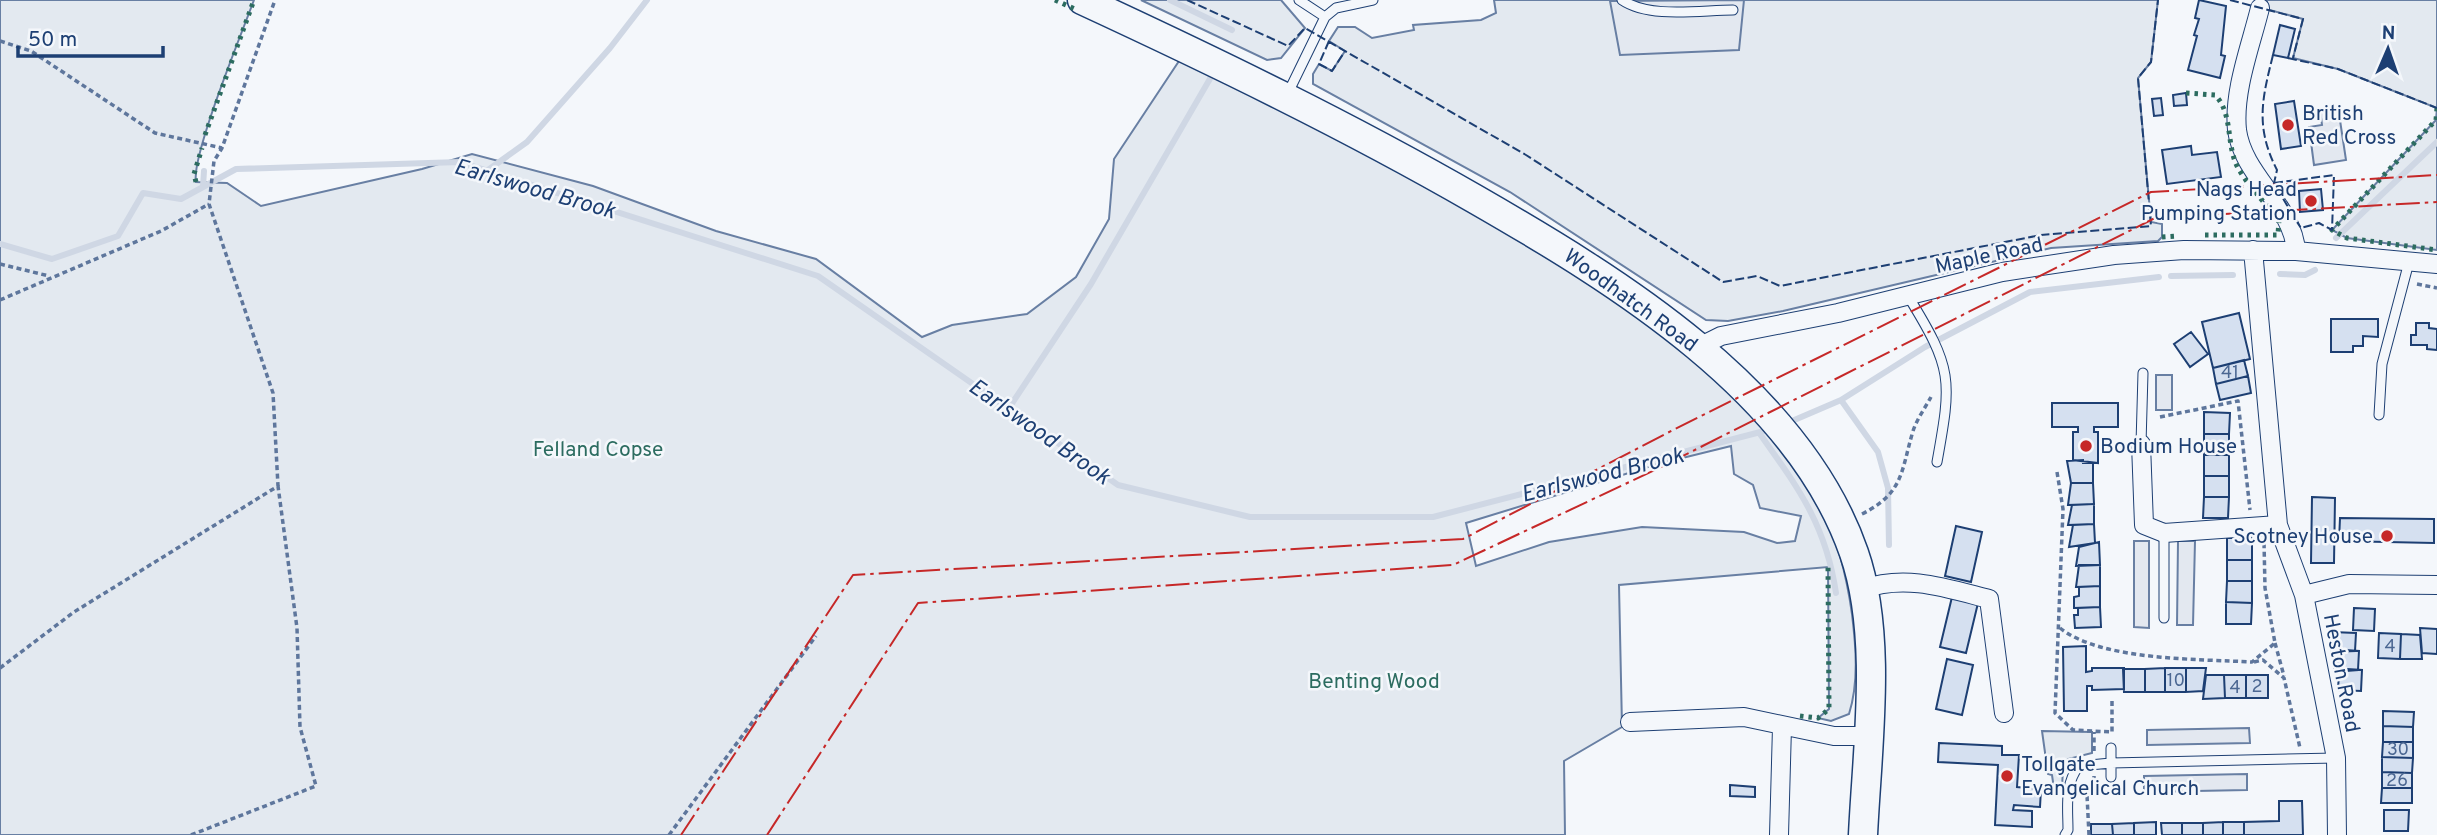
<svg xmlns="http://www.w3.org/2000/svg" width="2437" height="835" font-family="Overpass,sans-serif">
<rect width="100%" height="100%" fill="#f4f7fb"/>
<path fill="#e3e9f0" stroke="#687fa3" stroke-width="2" fill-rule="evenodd" d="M0 0H254C242 33 191 156 196 182L227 183 261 206 422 169 472 154 593 186 716 231 816 259 922 337 952 325 1027 314 1076 277 1109 219 1114 159 1181 58C1289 112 1396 165 1500 225 1612 290 1711 352 1788 460 1799 476 1814 491 1822 508 1838 541 1847 578 1852 614 1856 647 1859 682 1849 714L1831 721 1818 718 1829 709 1828 567 1619 585 1622 727 1564 761 1565 835H0ZM1731 446 1734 474 1753 485 1760 508 1801 516 1795 541 1777 543 1744 532 1642 527 1549 542 1476 566 1466 523 1658 464Z
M1141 0H1281L1305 28 1281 58 1267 60Z
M1494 0H2158L2151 62 2138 78 2151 222 2162 224V237L2158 241 2051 248 1783 311 1728 321 1706 320 1510 192 1313 84V74L1319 64 1332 71 1345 51 1329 41 1338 27H1355L1372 38 1414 30 1413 25 1481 20 1496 13Z
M2267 0H2437V250L2347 238 2332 230 2436 120 2437 108 2338 69 2293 58 2303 19 2266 9Z
M2042 731 2092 732V753L2068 759 2063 768 2062 788 2054 789 2052 775 2048 774Z"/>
<path fill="#e3e8f0" stroke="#687fa3" stroke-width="2" d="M1744 0 1739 50 1620 55 1610 1Z
M2338 107 2346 160 2314 165 2309 127 2322 125 2320 110Z
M2156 375H2172V410H2156Z
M2134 541H2149V628L2134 627Z
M2178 541H2195L2193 625H2177Z
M2249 728 2250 743 2147 745V730Z
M2247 774V790L2144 792V776Z"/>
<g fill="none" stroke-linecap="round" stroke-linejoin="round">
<path stroke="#cfd7e4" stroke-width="6" d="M1170 0 1232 30
M488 170 527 142 610 48 647 0
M203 186 204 171
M2336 238 2437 142
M0 244 52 259 118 236 143 193 181 199 236 169 460 162 818 276 1118 485 1250 517H1433L1772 429
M2280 274 2305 275 2315 270
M2171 276 2233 275
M1841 400 1878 452 1888 488 1889 545
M1009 408 1091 284 1211 77
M1785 424 1841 400 1925 347 2030 292 2159 277
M1760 434C1799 489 1826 525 1836 593"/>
</g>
<path fill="#d5e0f0" stroke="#1d3f73" stroke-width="2" d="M2199 0 2226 6 2221 55 2225 56 2220 78 2188 70 2197 36 2194 35 2199 19 2195 18Z
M2280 25 2295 29 2288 58 2273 55Z
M2186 93 2187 105 2174 106 2173 95Z
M2161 98 2163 115 2154 116 2152 99Z
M2294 101 2301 146 2281 149 2275 104Z
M2191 146 2192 155 2217 152 2221 177 2167 184 2162 150Z
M2321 189 2323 210 2300 212 2299 191Z
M2239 313 2250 359 2213 368 2202 322Z
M2331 319H2378V337L2363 336V346H2353V352H2331Z
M2416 323H2429V328L2437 329V350L2427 349V345H2411V335H2416Z
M2191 332 2208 354 2190 367 2174 344Z
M2244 360 2248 376 2216 384 2213 368Z
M2248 376 2251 393 2220 400 2216 384Z
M2052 403H2118V427H2094V432H2098V463L2073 460V432H2078V427H2052Z
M2204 412 2230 413 2229 434H2204Z
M2204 434H2229V455H2204Z
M2204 455H2229V476H2204Z
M2083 460V463H2093V483H2071L2067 461Z
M2204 476H2229V497H2204Z
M2071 483H2093L2094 504 2068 505Z
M2204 497H2229L2228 518H2203Z
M2312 497 2335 498 2334 563H2311Z
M2094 504V524L2068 525 2072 505Z
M2340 518 2434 519V543L2339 541Z
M2094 524 2095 543 2069 547 2073 525Z
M1956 526 1982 532 1971 582 1945 576Z
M2227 538H2252V560H2227Z
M2099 542 2100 565 2076 566 2079 547Z
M2227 560H2252V581H2227Z
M2079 565H2100V586L2076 587Z
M2227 581H2252V603L2226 602Z
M2100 586V607L2074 608V597L2079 596V587Z
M1952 597 1978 603 1966 653 1940 647Z
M2226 602 2252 603 2251 624H2226Z
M2100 607 2101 627 2075 628 2074 615H2078V608Z
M2354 608 2375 609 2374 631 2353 630Z
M2420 628 2437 629V654L2422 653Z
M2332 632 2356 633 2355 651 2331 652Z
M2379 633 2401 634 2400 659 2378 658Z
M2401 634 2420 635 2422 659H2400Z
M2086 646V672L2092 671V668H2124V689L2092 690V686H2087V711H2064L2063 647Z
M2345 650 2359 651 2358 670 2334 672 2335 652Z
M1947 659 1973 665 1962 715 1936 709Z
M2165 668H2186V692H2165Z
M2165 668V692H2145V669Z
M2186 668H2206L2203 691 2186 692Z
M2123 669H2145V692H2124Z
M2347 669 2362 670 2361 691 2338 690 2339 672 2347 673Z
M2206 675H2224L2225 698 2203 699Z
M2224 675H2246V698H2225Z
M2246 675H2268V698H2246Z
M2383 711 2414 712 2413 727 2383 726Z
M2383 726 2413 727V742H2383Z
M2383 742H2413V758L2382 757Z
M1939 743 2002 746V755H2019L2017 787 2041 789 2040 807 2014 805 2013 810 2032 811V827L1995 825 1998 765 1938 762Z
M2382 757 2413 758 2412 773 2382 772Z
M2382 772 2412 773V788H2382Z
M1730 785 1755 787V797L1730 796Z
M2382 788H2412V803H2381Z
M2279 801H2302L2303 835H2244V822L2279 821Z
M2384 810H2409L2408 831H2384Z
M2156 822V835H2134V823Z
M2223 822V835H2203V823Z
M2223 822H2244V835H2223Z
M2134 823V835H2113L2112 824Z
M2161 823H2182V835H2162Z
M2182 823H2203V835H2182Z
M2091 824H2112L2113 835H2091Z"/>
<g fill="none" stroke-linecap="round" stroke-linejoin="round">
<defs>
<path id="lane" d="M1299 0 1325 17
M1622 0C1650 19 1701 10 1733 10
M1287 95 1325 17 1336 8 1373 0
M1908 296C1953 369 1952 379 1937 462
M2379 415 2382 364 2409 262
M2141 444 2143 373
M2164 618V533
M2111 748V763L2336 758
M2065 835 2068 830C2068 808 2064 784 2079 766L2111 763V777"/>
<path id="street" d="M2260 8C2251 45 2233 91 2237 130 2243 176 2293 205 2296 251
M2253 250 2278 525 2304 595 2336 758 2337 835
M1699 347 1721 336 1838 313 2002 272 2114 255 2184 250 2296 251 2437 264
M2141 444 2144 525 2164 533 2278 525
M1863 589C1906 574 1946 588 1989 599L2004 713
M2304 595 2349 584 2437 585
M1630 722 1744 717 1834 736H1867
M1779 835 1782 727"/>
<path id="primary" d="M1082 0C1216 62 1348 126 1475 199 1616 280 1798 391 1854 553 1883 636 1867 748 1863 835"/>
</defs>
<use href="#lane" stroke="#1d3f73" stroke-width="11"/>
<use href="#street" stroke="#1d3f73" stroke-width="20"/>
<use href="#primary" stroke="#1d3f73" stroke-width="31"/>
<path stroke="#5e769c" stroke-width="3.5" stroke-dasharray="5 3.5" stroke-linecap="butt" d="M0 41 31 51 155 133 222 148
M0 264 49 276
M2417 284 2437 288
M0 300 161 231 209 204
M2160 417 2238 401 2250 510
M2057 472 2063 509 2055 713 2073 730 2112 732V698
M1862 514C1904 493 1901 471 1913 431 1917 419 1925 408 1931 397
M2060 628C2101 661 2200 659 2252 662L2275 643 2265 588 2264 542
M2275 643 2284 676
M2254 662 2263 660 2284 678 2300 748
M0 668 74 612 278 486 273 393 209 204 214 161 222 148 275 0
M2094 751V732
M191 835 316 786 300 727 297 628 278 486
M669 835 816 636
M2089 835 2087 795 2094 789V776"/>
<use href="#lane" stroke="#f4f7fb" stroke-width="9"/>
<use href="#street" stroke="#f4f7fb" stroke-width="18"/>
<use href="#primary" stroke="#f4f7fb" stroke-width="28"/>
<path stroke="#2c6c60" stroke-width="5" stroke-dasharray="3.5 5" stroke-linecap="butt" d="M1055 0 1075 9
M2186 93 2215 95C2233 113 2226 143 2237 166 2245 181 2259 197 2270 209
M2437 108 2436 120 2332 230 2347 238 2437 250
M205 135 254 0
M196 182 194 174 202 148
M2205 235H2278L2279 219
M2162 237 2177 236
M1800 716 1818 718 1829 709 1828 567"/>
<path stroke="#1d3f73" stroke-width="2" stroke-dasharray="9 3.5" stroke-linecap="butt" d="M1187 0 1288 46 1305 28 1526 155 1723 282 1757 276 1780 286 2041 235 2151 226 2138 78 2151 62 2158 0
M2230 0 2303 19 2293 58
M1329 41 1319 64 1332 71 1345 51
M2273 55C2262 99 2255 127 2277 170L2274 183 2288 207
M2288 58 2338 69 2437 108
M2274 183 2334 175 2332 230 2319 223 2301 228 2297 222"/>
<path stroke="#c62828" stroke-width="2" stroke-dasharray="24 5 3.5 5" stroke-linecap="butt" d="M681 835 853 575 1463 539 1673 430 2151 192 2437 175
M767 835 918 603 1453 565 1657 469 2155 218 2437 202"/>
</g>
<g fill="#c62828" stroke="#f4f7fb" stroke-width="2.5">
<circle cx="2288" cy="125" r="7"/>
<circle cx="2311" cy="201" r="7"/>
<circle cx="2086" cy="446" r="7"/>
<circle cx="2387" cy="536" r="7"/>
<circle cx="2007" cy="776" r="7"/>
</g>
<g text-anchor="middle" stroke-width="5" stroke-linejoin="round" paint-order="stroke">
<g font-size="18" fill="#4b6792">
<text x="2230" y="378">41</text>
<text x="2390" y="652">4</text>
<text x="2176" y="686">10</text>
<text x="2257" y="692">2</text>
<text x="2235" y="693">4</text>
<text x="2398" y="755">30</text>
<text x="2397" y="786">26</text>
</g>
<g font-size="21" fill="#1d3f73" stroke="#f4f7fb" text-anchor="start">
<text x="2302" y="120">British<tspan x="2302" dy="24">Red Cross</tspan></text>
<text x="2297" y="196" text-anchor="end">Nags Head<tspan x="2297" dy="24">Pumping Station</tspan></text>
<text x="2100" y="453">Bodium House</text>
<text x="2373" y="543" text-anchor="end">Scotney House</text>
<text x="2021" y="771">Tollgate<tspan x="2021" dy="24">Evangelical Church</tspan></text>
</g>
<g font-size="21" fill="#1d3f73" stroke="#f4f7fb">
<text transform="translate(1989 255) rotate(-12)" y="7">Maple Road</text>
<text transform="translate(1631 300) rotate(36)" y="7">Woodhatch Road</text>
<text transform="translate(2342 673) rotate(79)" y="7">Heston Road</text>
</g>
<g font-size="21" fill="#2c6c60" stroke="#f4f7fb">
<text x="598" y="456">Felland Copse</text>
<text x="1374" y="688">Benting Wood</text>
</g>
<g font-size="23" font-style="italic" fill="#1d3f73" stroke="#f4f7fb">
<text transform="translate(535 188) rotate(16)" y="8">Earlswood Brook</text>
<text transform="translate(1040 431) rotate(35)" y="8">Earlswood Brook</text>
<text transform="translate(1602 474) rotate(-14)" y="8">Earlswood Brook</text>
</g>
</g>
<g transform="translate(2388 49) rotate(2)" stroke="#f4f7fb" stroke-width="5" paint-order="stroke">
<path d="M0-5L12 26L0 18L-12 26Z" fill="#1d3f73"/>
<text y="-10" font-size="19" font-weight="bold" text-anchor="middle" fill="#1d3f73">N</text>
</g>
<path d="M18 46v10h145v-10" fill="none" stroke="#1d3f73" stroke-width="3.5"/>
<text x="28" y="46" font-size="21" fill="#1d3f73" stroke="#f4f7fb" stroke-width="5" paint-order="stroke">50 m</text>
</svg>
